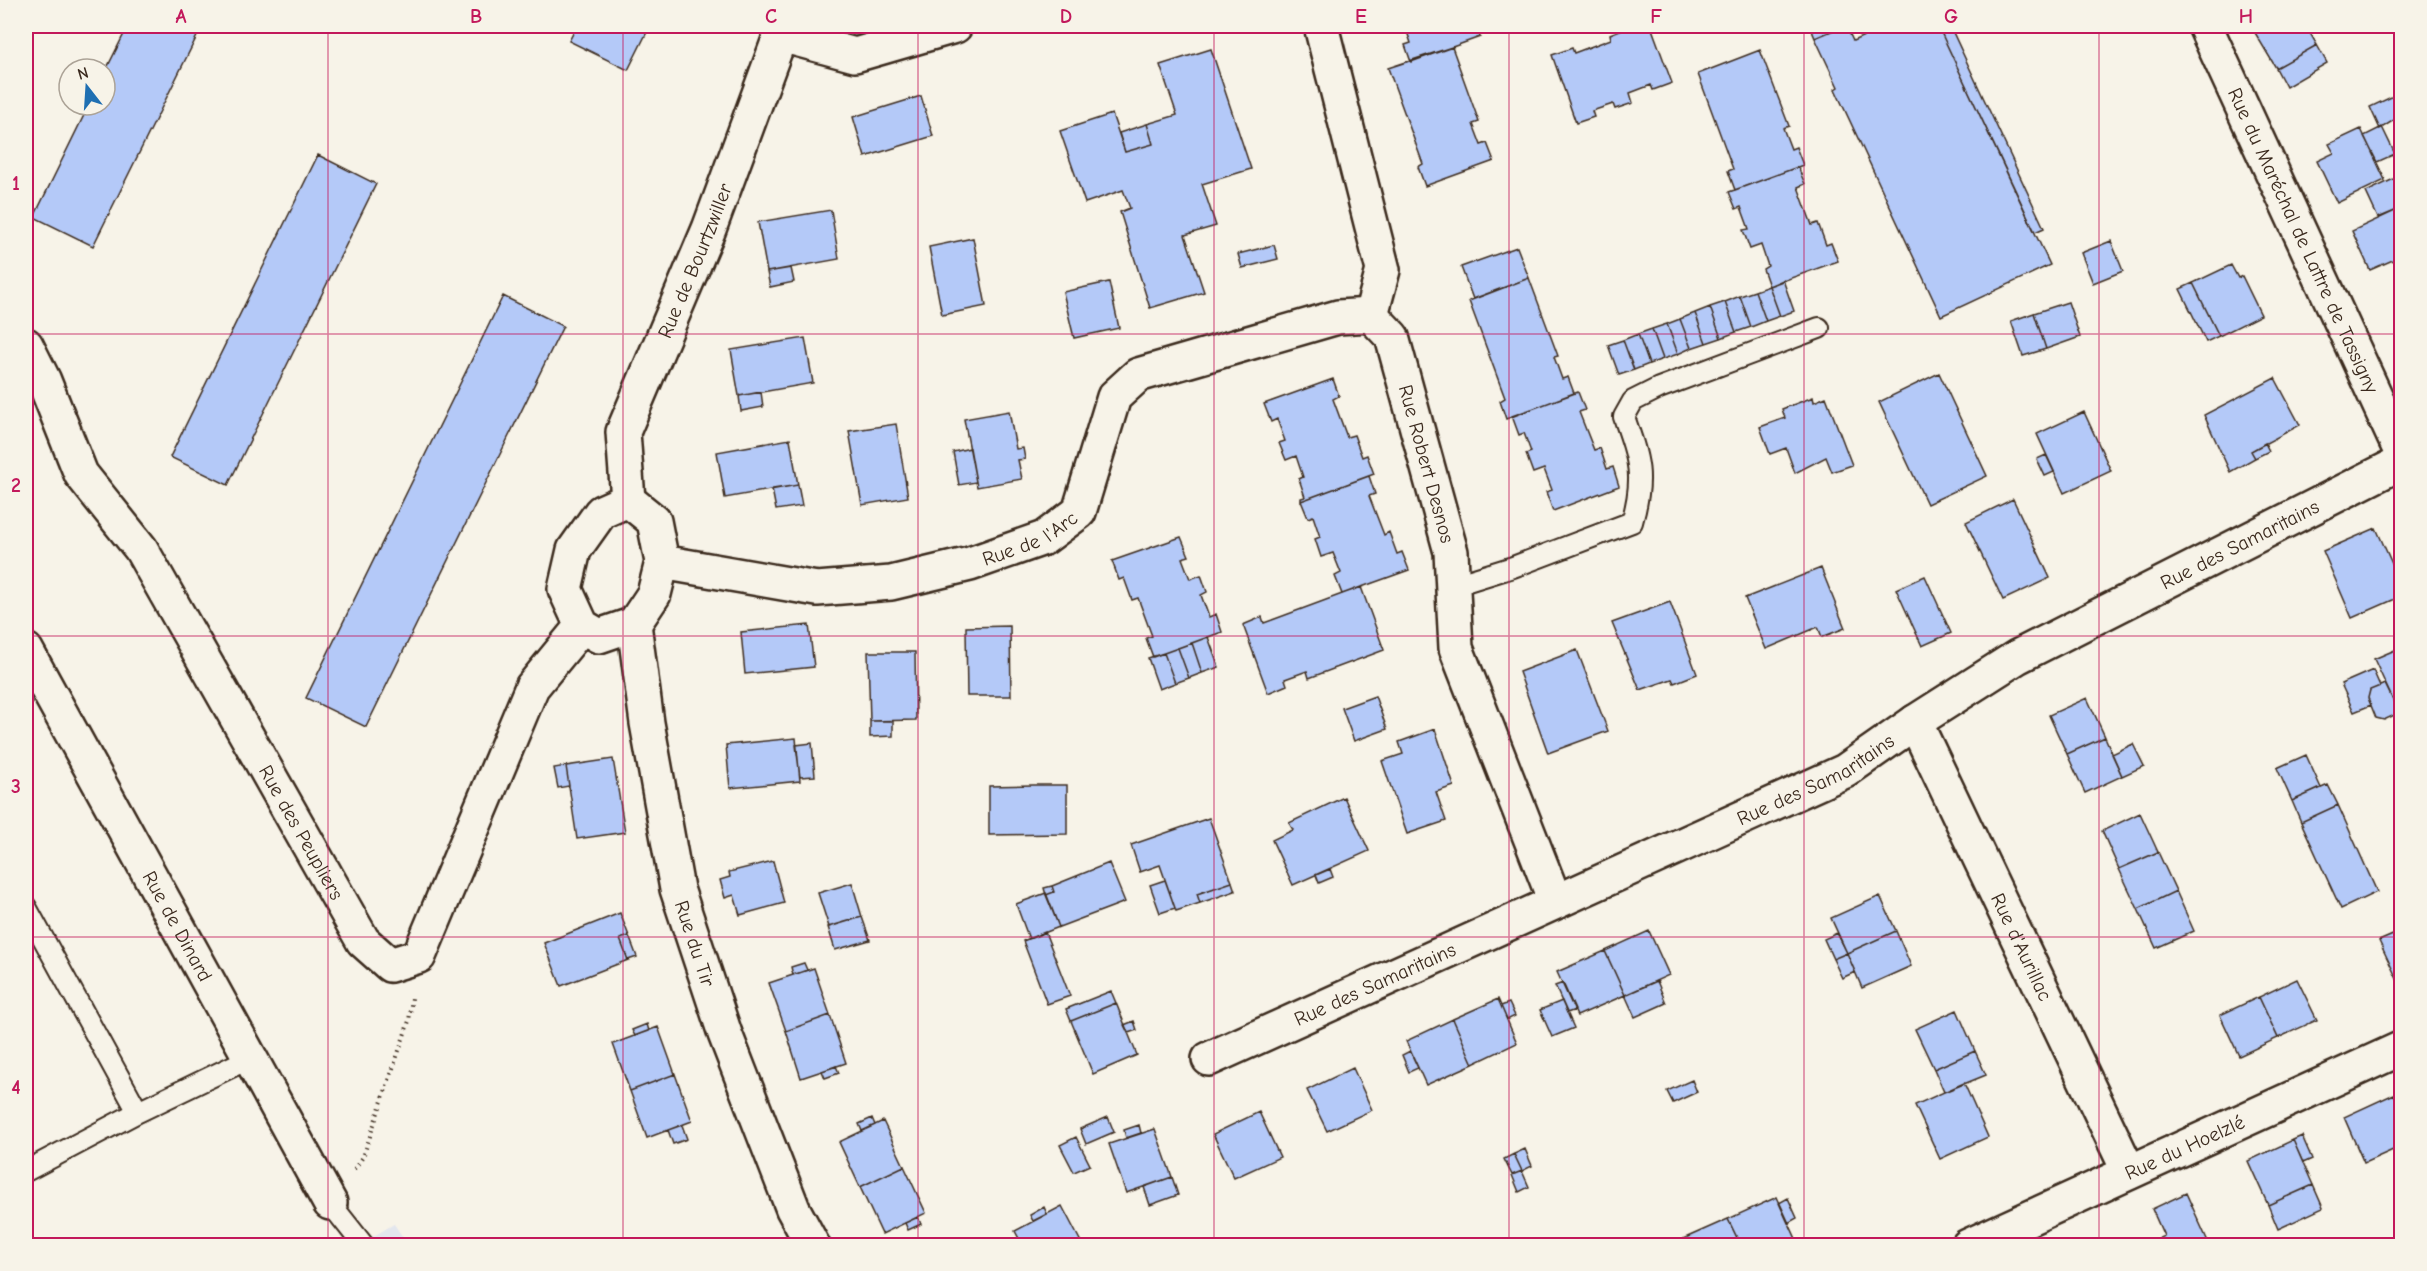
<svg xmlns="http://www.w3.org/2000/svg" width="2427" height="1271" font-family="'Comic Neue',sans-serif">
<rect width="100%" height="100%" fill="#f7f3e8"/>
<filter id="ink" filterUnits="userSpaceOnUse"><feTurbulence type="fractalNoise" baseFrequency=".0167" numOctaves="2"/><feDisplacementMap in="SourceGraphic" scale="12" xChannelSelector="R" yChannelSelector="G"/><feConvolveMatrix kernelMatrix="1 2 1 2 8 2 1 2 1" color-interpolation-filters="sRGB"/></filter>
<g filter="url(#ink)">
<path fill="#e3e6ed" d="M394 1224 408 1245 357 1246Z"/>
<path fill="#b4c9f8" stroke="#3b2a1e" stroke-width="1.5" d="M128 26H202L93 246 34 217 89 105H105V72Z
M577 26H650L628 70 569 41Z
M1405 26H1476L1480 37 1411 62 1405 45 1411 43Z
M1630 26H1651L1672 83 1653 90 1651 85 1630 93 1633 103 1615 109 1613 104 1592 111 1594 117 1576 123 1552 55 1572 48 1574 53 1611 39 1610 34Z
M1810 26H1843L1815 38Z
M1843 26H1846L1853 41 1886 26H1938L2050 265 1941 316 1835 89 1838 87 1815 38Z
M1938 26H1950L2044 228 2035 232Z
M2251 26H2306L2317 45 2276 68Z
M2317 45 2327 63 2286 87 2276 68Z
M1452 47 1479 122 1473 124 1481 145 1487 143 1494 161 1425 186 1418 167 1423 164 1388 68Z
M1211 49 1251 169 1202 184 1216 226 1185 235 1204 292 1150 308 1120 212 1130 208 1123 190 1085 203 1060 131 1112 114 1125 152 1153 144 1147 124 1177 115 1160 65Z
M1760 50 1789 126 1783 128 1791 149 1796 147 1803 165 1735 190 1728 171 1733 169 1698 74Z
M2402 92V115L2380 129 2370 107Z
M921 96 933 136 865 157 853 117Z
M1147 124 1153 144 1125 152 1119 133Z
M2382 127 2395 154 2377 162 2364 136Z
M2361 129 2385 180 2337 203 2317 161 2334 153 2329 144Z
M318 155 376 184 228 485 170 457Z
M1798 167 1805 184 1798 187 1812 225 1818 223 1826 245 1831 243 1838 261 1769 286 1763 269 1768 266 1761 245 1750 249 1743 230 1749 229 1741 207 1736 209 1729 192Z
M2400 176 2402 208 2378 218 2366 192Z
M831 210 839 259 767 272 758 222Z
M2397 210 2402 219V256L2370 270 2352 231Z
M973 238 986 306 942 315 929 247Z
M2111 241 2123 271 2093 283 2081 253Z
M1274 245 1278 259 1242 268 1238 254Z
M1517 247 1529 278 1473 299 1461 267Z
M2231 265 2238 278 2242 276 2261 315 2219 336 2193 283Z
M791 268 794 282 770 287 767 272Z
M1529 278 1558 356 1554 357 1562 379 1568 377 1574 393 1506 419 1500 401 1505 398 1469 301Z
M1783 280 1794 311 1780 316 1769 286Z
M1109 282 1119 328 1074 338 1063 292Z
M2193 283 2219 336 2206 342 2180 289Z
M1769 286 1780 316 1766 321 1755 291Z
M1755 291 1766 321 1751 327 1740 296Z
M503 296 563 326 366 727 306 698Z
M1740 296 1751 327 1736 332 1725 302Z
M1725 302 1736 332 1721 338 1710 307Z
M2068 302 2080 337 2046 349 2034 313Z
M1710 307 1721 338 1706 343 1695 313Z
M1695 313 1706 343 1691 348 1680 319Z
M2034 313 2046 349 2023 356 2011 321Z
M1680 319 1691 348 1678 354 1667 324Z
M1667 324 1678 354 1663 359 1652 329Z
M1652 329 1663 359 1649 364 1638 334Z
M1638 334 1649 364 1634 370 1623 340Z
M805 338 813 383 739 396 731 350Z
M1623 340 1634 370 1619 375 1608 345Z
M1939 373 1987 476 1927 504 1879 402Z
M2275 378 2300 425 2251 451 2255 458 2230 472 2204 415Z
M1333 379 1339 396 1333 399 1347 437 1354 435 1362 457 1367 455 1374 474 1301 501V498L1305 497 1299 479 1303 477 1296 456 1286 460 1279 443 1285 441 1277 419 1271 422 1264 404Z
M761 392 763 407 741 411 739 396Z
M1578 392 1585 410 1579 412 1594 450 1600 448 1607 469 1613 467 1619 486 1553 511 1546 492 1552 490 1544 469 1533 473 1526 454 1531 452 1524 433 1519 435 1512 416Z
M1813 397 1814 402 1826 397 1852 465 1832 472 1826 457 1795 473 1786 448 1770 454 1760 427 1785 418 1782 409Z
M1009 411 1016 449 1023 448 1025 459 1018 460 1022 479 977 487 964 419Z
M2084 412 2111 471 2064 493 2037 434Z
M896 424 908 497 862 505 849 431Z
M790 439 798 485 725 498 717 452Z
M2265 443 2269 451 2255 458 2251 451Z
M970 448 976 482 959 485 953 452Z
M2046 455 2054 472 2045 476 2037 459Z
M1369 476 1375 494 1369 496 1384 535 1389 532 1397 554 1402 552 1409 570 1342 594 1335 576 1341 573 1333 553 1321 557 1315 539 1320 537 1313 516 1308 518 1301 501Z
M798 485 802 506 776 510 772 489Z
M2013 499 2050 578 2003 600 1966 522Z
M2376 528 2402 586V596L2352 618 2323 551Z
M1181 537 1189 556 1182 558 1190 579 1201 575 1207 592 1201 595 1209 617 1216 614 1222 632 1153 657 1146 638 1152 636 1138 598 1132 600 1124 578 1119 580 1112 561Z
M1821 568 1845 628 1822 637 1818 627 1766 649 1745 598Z
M1925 576 1951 633 1922 646 1896 589Z
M1361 587 1384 650 1309 678 1307 671 1285 679 1287 685 1268 693 1243 625 1262 617 1264 623Z
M1670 602 1697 674 1674 683 1672 679 1640 690 1612 623Z
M809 625 814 667 745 674 741 632Z
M1010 626 1011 696H967L966 627Z
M1208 637 1219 667 1202 673 1192 643Z
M1192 643 1202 673 1189 678 1178 648Z
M2402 647V712L2399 713 2374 659Z
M1178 648 1189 678 1175 683 1164 653Z
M1577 650 1608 731 1548 753 1519 672Z
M868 652H915L916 720 870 721Z
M1164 653 1175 683 1159 689 1148 658Z
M2373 670 2380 686 2370 690 2368 698 2371 705 2354 712 2341 684Z
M2385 684 2399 713 2384 720 2376 718 2368 698 2370 690Z
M1375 696 1387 729 1354 741 1342 708Z
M2087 698 2105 737 2067 754 2049 715Z
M870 721H893V736L870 737Z
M1435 729 1454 786 1436 792 1446 821 1407 834 1382 761 1403 754 1399 742Z
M2105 737 2122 776 2085 793 2067 754Z
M796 738 800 781 730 788 726 745Z
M812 743 815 776 800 777 796 745Z
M2133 744 2144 766 2122 776 2112 754Z
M2306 755 2321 788 2292 801 2277 768Z
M613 759 625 832 577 839 566 766Z
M566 766 569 786 558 788 554 768Z
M1033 785H1067V834L989 835V786Z
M2328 785 2338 805 2301 822 2292 801Z
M1344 797 1369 851 1293 885 1272 840 1293 830 1289 823Z
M2338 805 2377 892 2341 909 2301 822Z
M2140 813 2158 852 2119 869 2102 831Z
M1209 818 1232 882 1197 894 1200 903 1176 911 1160 865 1140 872 1131 845Z
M2158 852 2176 891 2138 909 2119 869Z
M773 861 784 903 740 915 734 895 725 898 720 880 730 877 729 872Z
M1109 863 1125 902 1059 927 1046 895 1054 892 1052 886Z
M1330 869 1333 877 1319 883 1316 875Z
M1165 880 1175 908 1160 913 1150 885Z
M1232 882 1235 891 1200 903 1197 894Z
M852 883 862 917 829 927 818 893Z
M1052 886 1054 892 1046 895 1044 888Z
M2176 891 2194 931 2156 948 2138 909Z
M1046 893 1059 927 1029 939 1016 904Z
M1880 896 1896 931 1847 953 1831 918Z
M620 913 629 936 620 939 628 960 561 986 544 943Z
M862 917 870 940 835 950 828 927Z
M1649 931 1669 975 1625 995 1605 951Z
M1896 931 1911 966 1862 988 1847 953Z
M2402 931V979L2398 981 2379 941Z
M1045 932 1070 996 1047 1004 1023 941Z
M1837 933 1847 953 1833 959 1824 939Z
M629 936 637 957 628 960 620 939Z
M1605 951 1625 995 1577 1016 1557 972Z
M1847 953 1855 972 1842 978 1833 959Z
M804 963 807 970 793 975 791 967Z
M814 968 830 1015 786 1031 769 983Z
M2297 979 2317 1020 2278 1038 2259 997Z
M1657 981 1666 1003 1635 1017 1625 995Z
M1563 983 1575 1010 1567 1013 1555 986Z
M1111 991 1116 1003 1071 1021 1066 1009Z
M2259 997 2278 1038 2239 1056 2220 1015Z
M1498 999 1517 1043 1473 1064 1453 1019Z
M1562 1001 1574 1028 1552 1037 1540 1010Z
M1116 1003 1137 1055 1093 1074 1071 1021Z
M1509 1003 1515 1016 1507 1020 1501 1006Z
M1957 1010 1975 1051 1934 1069 1915 1029Z
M830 1015 846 1063 801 1078 786 1031Z
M1453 1019 1473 1064 1426 1085 1406 1041Z
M1134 1021 1137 1030 1128 1033 1124 1025Z
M647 1024 649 1031 635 1036 632 1030Z
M658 1027 675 1074 630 1091 613 1044Z
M1410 1051 1418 1068 1409 1072 1402 1055Z
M1975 1051 1986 1075 1944 1092 1934 1069Z
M836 1066 839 1073 825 1078 822 1071Z
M1353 1068 1372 1110 1327 1131 1307 1090Z
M675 1074 692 1121 647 1138 630 1091Z
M1692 1080 1697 1092 1673 1103 1667 1091Z
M1964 1083 1988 1137 1940 1159 1915 1105Z
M2394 1094 2402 1111V1146L2364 1163 2344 1117Z
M1259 1112 1280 1157 1234 1178 1213 1134Z
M1108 1117 1114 1132 1086 1144 1080 1129Z
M872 1118 875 1125 862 1131 859 1124Z
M883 1121 904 1166 860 1187 839 1142Z
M682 1125 687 1139 673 1144 668 1130Z
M1139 1125 1141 1133 1126 1138 1124 1130Z
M1155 1129 1172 1177 1126 1193 1109 1144Z
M2302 1136 2312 1159 2303 1163 2293 1140Z
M1076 1137 1090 1165 1074 1172 1060 1145Z
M2293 1140 2313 1185 2268 1205 2248 1161Z
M1525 1149 1532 1166 1522 1171 1514 1154Z
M1514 1154 1522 1171 1512 1175 1504 1159Z
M904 1166 926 1213 882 1234 860 1187Z
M1522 1171 1529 1187 1519 1192 1512 1175Z
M1172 1177 1178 1195 1150 1205 1144 1187Z
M2313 1185 2323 1208 2278 1229 2268 1205Z
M2186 1193 2210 1246H2151V1242L2164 1236 2152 1209Z
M1777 1197 1797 1241 1787 1246H1741L1728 1219Z
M1788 1198 1797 1218 1788 1223 1779 1203Z
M1062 1206 1083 1246H1023L1015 1231Z
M1044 1207 1047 1214 1033 1221 1030 1215Z
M918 1217 921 1224 908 1230 905 1223Z
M1728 1219 1741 1246H1686L1683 1239Z"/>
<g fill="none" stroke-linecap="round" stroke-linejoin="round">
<defs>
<path id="service" d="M1455 585 1513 567 1632 522C1645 477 1639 460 1624 417L1633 401 1659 388 1819 328
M26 907 138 1112 26 1171
M138 1112 250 1058
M330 1203 364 1246"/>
<g id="minor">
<path d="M1321 26 1383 270 1371 315"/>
<path id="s1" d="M2205 26 2402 454"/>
<path d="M781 35 855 55 955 26"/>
<path id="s2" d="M1371 315 1392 337 1451 552 1456 648 1555 901"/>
<path id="s3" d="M26 345 44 381 81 474 141 549 363 941 390 965 419 956 532 687 582 626"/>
<path id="s4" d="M628 500 623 432 709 229 784 26"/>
<path d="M628 500 654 521 662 562 654 594 634 624 599 636 582 626 565 589 574 550 601 512Z"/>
<path id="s5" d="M662 562 817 589 891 583 970 564 1044 538 1079 512 1114 397 1138 375 1338 317 1371 315"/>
<path id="s6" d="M634 624 647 723 677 889 725 1034 793 1209 813 1246"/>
<path id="s7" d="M26 650 330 1203"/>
<path id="s8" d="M1915 722 2129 1172"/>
<path id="s9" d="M1209 1059 1845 771 1915 722 2017 657 2402 462"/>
<path id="s10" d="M1968 1246 2402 1048"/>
</g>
</defs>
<use href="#service" stroke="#3b2a1e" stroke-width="24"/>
<use href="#minor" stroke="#3b2a1e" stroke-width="38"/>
<path stroke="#3b2a1e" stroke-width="4" stroke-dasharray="1.5 4.5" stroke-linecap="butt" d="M354 1169 363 1157 409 1021 412 998"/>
<use href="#service" stroke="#f7f3e8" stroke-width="20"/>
<use href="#minor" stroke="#f7f3e8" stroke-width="33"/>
</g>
</g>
<path fill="none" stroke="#c2185b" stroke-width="1.5" stroke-opacity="0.55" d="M328 26V1246M623 26V1246M918 26V1246M1214 26V1246M1509 26V1246M1804 26V1246M2099 26V1246M26 334H2402M26 636H2402M26 937H2402"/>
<g text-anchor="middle" stroke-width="5" stroke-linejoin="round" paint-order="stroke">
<g font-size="20" fill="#3b2a1e" stroke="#f7f3e8">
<text dy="7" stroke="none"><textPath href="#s1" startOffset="236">Rue du Maréchal de Lattre de Tassigny</textPath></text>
<text dy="7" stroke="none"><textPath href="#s4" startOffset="254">Rue de Bourtzwiller</textPath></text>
<text dy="7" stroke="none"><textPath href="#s2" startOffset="162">Rue Robert Desnos</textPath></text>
<text dy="7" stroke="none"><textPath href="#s5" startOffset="378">Rue de l'Arc</textPath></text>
<text dy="7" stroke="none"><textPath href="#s9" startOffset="1154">Rue des Samaritains</textPath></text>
<text dy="7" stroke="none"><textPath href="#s9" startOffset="668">Rue des Samaritains</textPath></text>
<text dy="7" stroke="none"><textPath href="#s3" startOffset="562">Rue des Peupliers</textPath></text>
<text dy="7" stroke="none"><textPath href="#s7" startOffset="315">Rue de Dinard</textPath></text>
<text dy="7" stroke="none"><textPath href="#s6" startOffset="326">Rue du Tir</textPath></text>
<text dy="7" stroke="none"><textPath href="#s8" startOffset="249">Rue d'Aurillac</textPath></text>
<text dy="7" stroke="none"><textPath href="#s9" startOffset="182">Rue des Samaritains</textPath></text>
<text dy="7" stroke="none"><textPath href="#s10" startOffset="238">Rue du Hoelzlé</textPath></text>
</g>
</g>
<rect width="2427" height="1271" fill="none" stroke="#f7f3e8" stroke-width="66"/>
<g transform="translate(87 87) rotate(343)"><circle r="28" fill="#f7f3e8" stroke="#aca397" stroke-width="1.5"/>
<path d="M0-4.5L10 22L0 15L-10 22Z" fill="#1f6fb2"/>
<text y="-9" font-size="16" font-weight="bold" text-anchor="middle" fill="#3b2a1e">N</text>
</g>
<rect x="33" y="33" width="2361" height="1205" fill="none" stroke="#c2185b" stroke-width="2"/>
<g font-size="20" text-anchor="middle" font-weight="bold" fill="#c2185b">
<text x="181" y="23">A</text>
<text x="476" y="23">B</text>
<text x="771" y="23">C</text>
<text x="1066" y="23">D</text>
<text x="1361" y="23">E</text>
<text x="1656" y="23">F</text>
<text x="1951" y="23">G</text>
<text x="2246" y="23">H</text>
<text x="16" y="190">1</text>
<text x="16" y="492">2</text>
<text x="16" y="793">3</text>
<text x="16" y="1094">4</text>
</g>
</svg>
